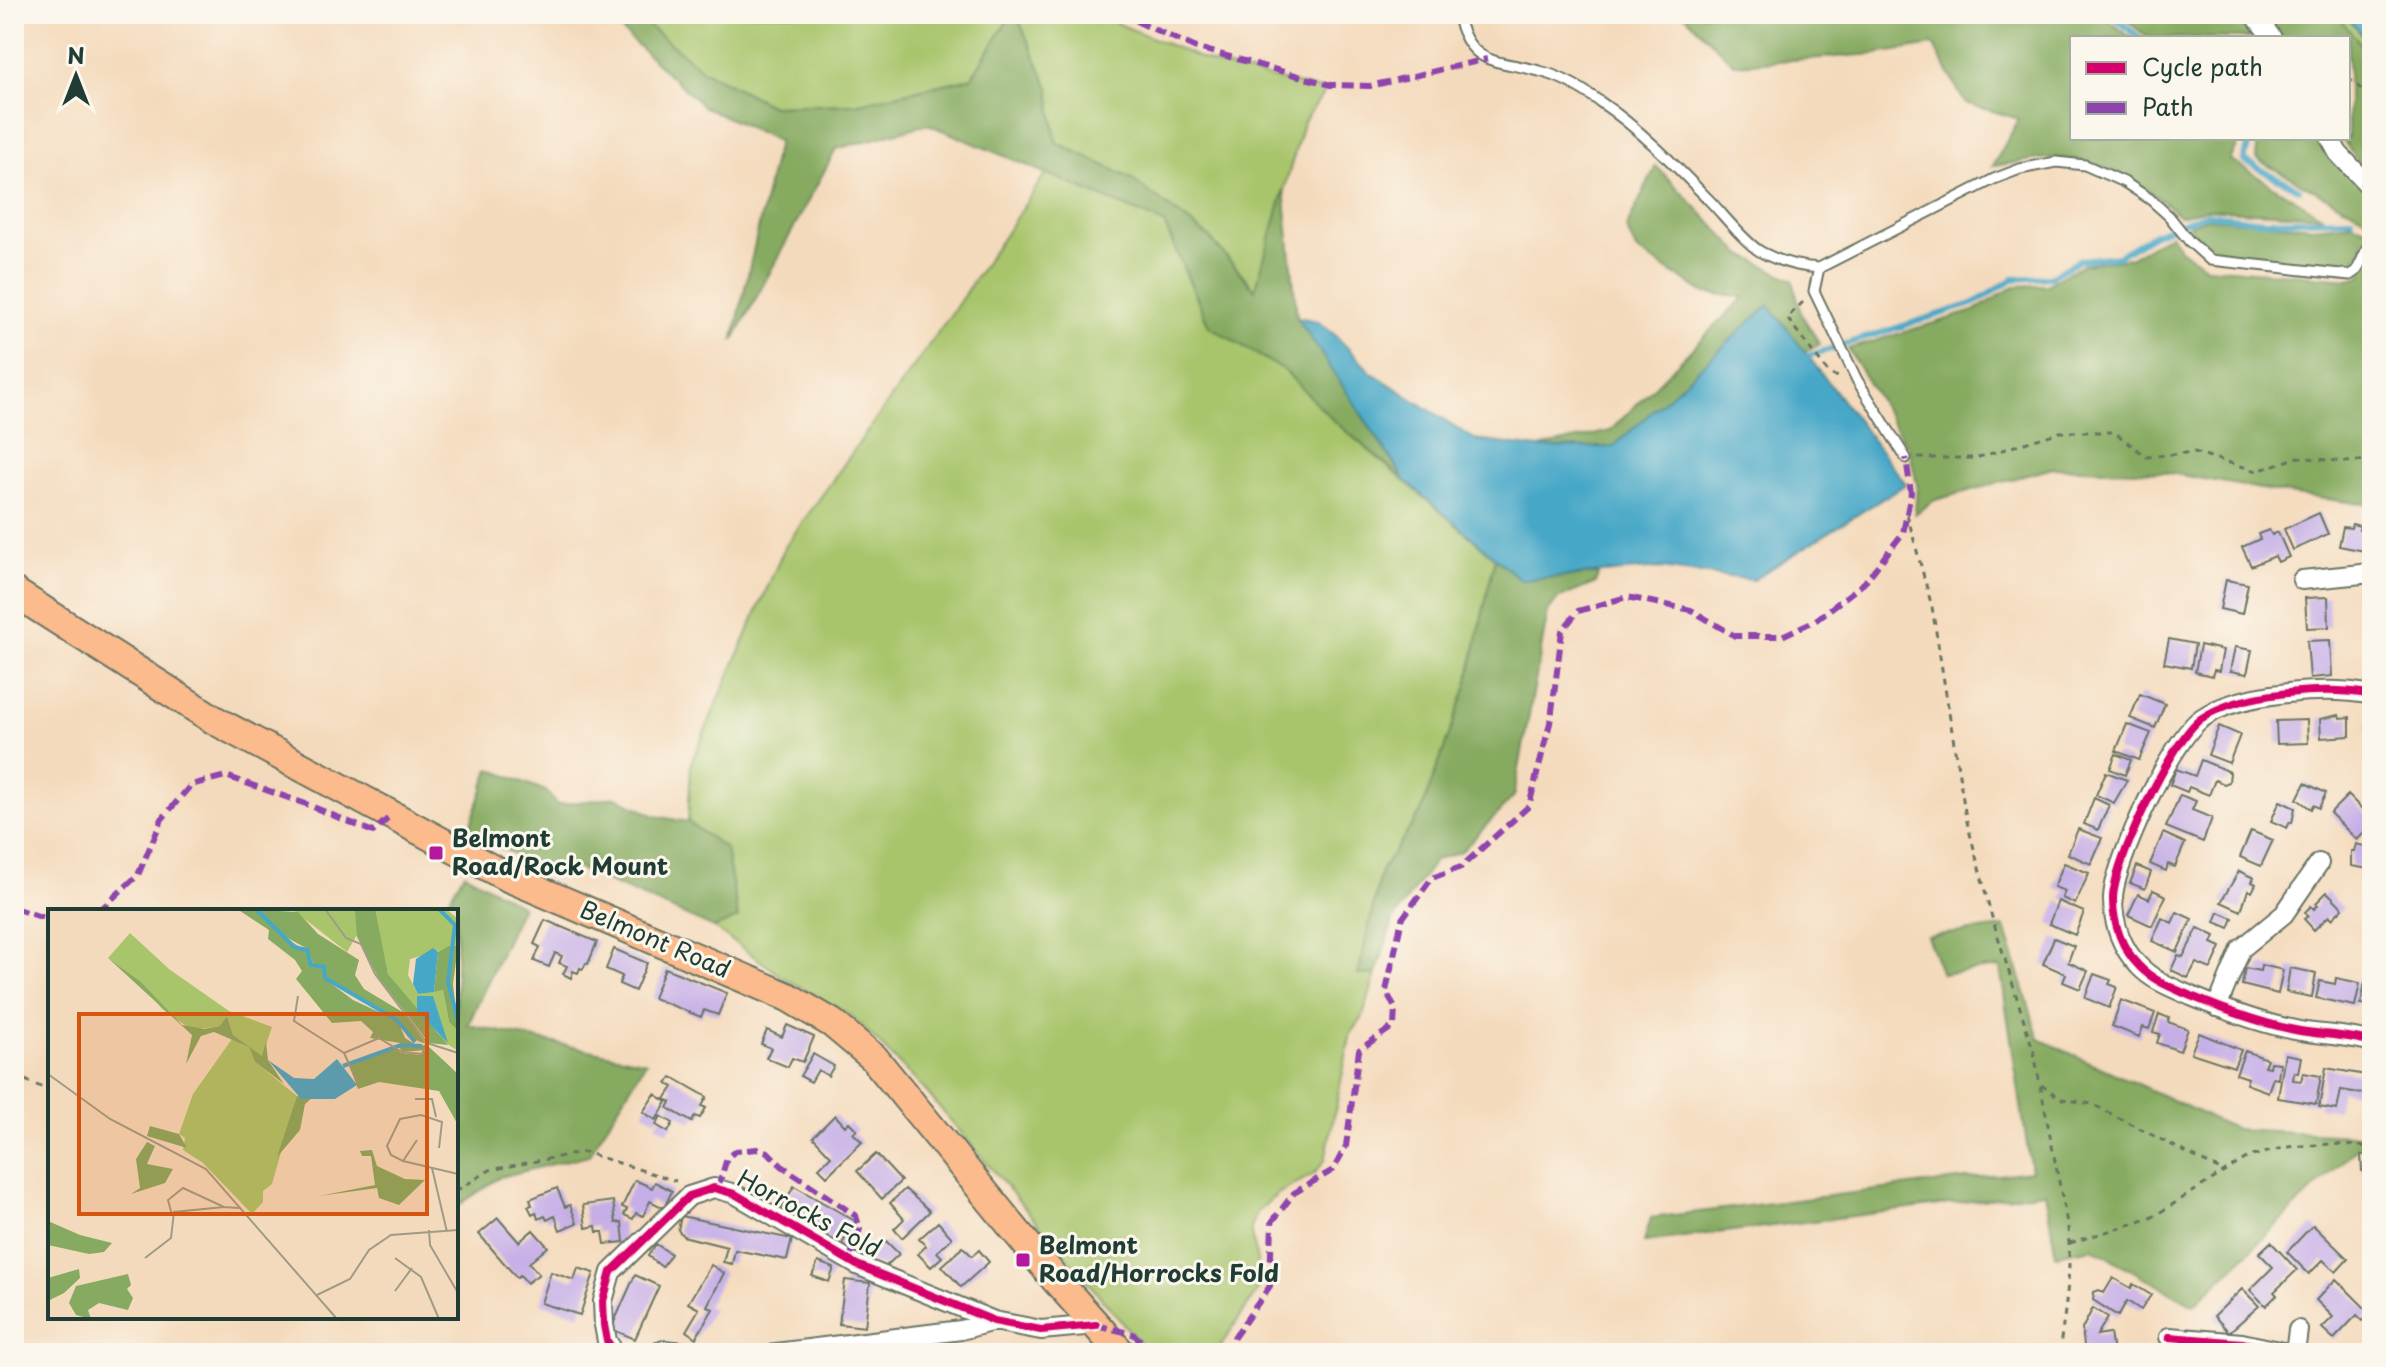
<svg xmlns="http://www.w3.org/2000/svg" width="2386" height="1367" font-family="'Playpen Sans',sans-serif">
<rect width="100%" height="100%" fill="#fbf7ec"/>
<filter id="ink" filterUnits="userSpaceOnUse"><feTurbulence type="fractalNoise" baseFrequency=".0125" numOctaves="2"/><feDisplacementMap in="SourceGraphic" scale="16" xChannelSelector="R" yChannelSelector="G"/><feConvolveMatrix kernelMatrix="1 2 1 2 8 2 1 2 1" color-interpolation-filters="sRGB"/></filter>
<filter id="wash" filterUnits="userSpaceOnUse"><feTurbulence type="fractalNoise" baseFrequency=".006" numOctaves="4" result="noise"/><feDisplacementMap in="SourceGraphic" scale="32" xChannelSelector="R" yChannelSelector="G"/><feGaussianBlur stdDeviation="1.8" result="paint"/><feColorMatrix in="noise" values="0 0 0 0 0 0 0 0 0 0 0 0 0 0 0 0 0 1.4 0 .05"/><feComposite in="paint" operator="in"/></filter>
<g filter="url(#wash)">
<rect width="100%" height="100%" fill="#f4dabc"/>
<path fill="#a8c56c" stroke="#648150" stroke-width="2" d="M634 14H1012L971 78 855 104 772 106 704 71Z
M1016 14H1095L1217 65 1325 91 1303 123 1256 290 1208 236 1130 178 1056 142 1049 88Z
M2336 14H2343L2372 45V57Z
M1046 173 1164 223 1209 326 1285 371 1333 420 1495 558 1467 686 1421 812 1381 871 1359 975 1376 974 1362 1019 1351 1032 1325 1160 1315 1173 1276 1195 1258 1211 1251 1227 1261 1285 1216 1353H1148L924 1089 852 1016 786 979 714 928 738 918 726 849 688 822 691 763 785 547 956 307Z"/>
<path fill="#86aa60" stroke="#52744a" stroke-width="2" d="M604 14H634L704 71 772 106 855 104 971 78 1012 14H1016L1049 88 1056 142 1130 178 1208 236 1255 290 1284 189 1297 317 1405 480 1333 420 1285 371 1209 326 1164 223 928 124 836 149 733 341 778 141 704 107Z
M1683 14H2101L2131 38H2072V138H2242L2230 160 2323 216 2205 209 2180 216C2144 183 2099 157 2049 158 2031 159 2011 164 1993 166L2019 119 1965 103 1933 45 1876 54 1734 64Z
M2118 14H2244L2263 38H2149Z
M2266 14H2336L2372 57V181L2341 138H2348V38H2281Z
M2258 138H2322L2372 196V209L2364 217 2256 159Z
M1656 166 1741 254 1793 280 1801 314 1820 344 1805 352 1769 305 1613 447 1539 448 1610 431 1744 297 1705 293 1636 250 1626 228Z
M2207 218 2313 227 2352 223 2372 230 2350 270 2216 256 2201 243 2189 225Z
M2171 234 2180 249 2206 267 2350 279 2361 276 2372 248V505L2295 495 2164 472 2053 468 1935 500 1915 514 1917 484 1909 449 1848 349 1974 311 2015 286 2047 285 2083 264 2129 258Z
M1495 558 1521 580 1598 574 1596 583 1559 598 1548 612 1514 796 1462 851 1435 860 1393 920 1376 974 1358 975 1381 871 1421 812 1467 686Z
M490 769 546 791 557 805 616 797 655 816 688 822 726 849 738 918 714 928 575 867 547 870 468 832Z
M464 873 522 906 468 1025 646 1062 589 1155 500 1177 456 1207V911H442Z
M2005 927 2039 1039 2235 1129 2369 1136 2194 1305 2092 1248 2056 1255 2045 1192 1644 1242 1651 1218 2031 1171 2000 967 1942 974 1927 936Z"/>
<path fill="#47a7c7" stroke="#33727e" stroke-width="2" d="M2343 14H2372V45L2344 14Z
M1769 305 1906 484 1753 580 1661 568 1521 580 1405 480 1297 317 1317 321 1335 335 1371 372 1476 440 1539 448 1613 447Z"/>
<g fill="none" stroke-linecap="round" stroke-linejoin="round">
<path stroke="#47a7c7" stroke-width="6" d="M2110 14 2140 38
M2250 138 2244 161 2299 189
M1808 356 1975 303 2013 279 2050 277 2080 260 2118 256 2154 234 2206 214 2264 221 2352 219"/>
</g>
<g id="blocks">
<path fill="#c6afe7" d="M2319 513 2328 534 2293 550 2284 529Z
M2364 523 2372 525 2370 552 2339 546 2343 527 2351 528 2352 524 2360 526 2359 530H2362Z
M2269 530 2272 535 2278 532 2289 557 2278 562 2275 556 2251 566 2242 547 2260 539 2258 534Z
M2226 580 2248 584 2242 614 2220 609Z
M2328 597 2329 627 2307 628 2305 598Z
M2169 639 2195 644 2191 668 2164 663Z
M2330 640 2332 676 2310 678 2307 641Z
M2200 645 2223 650 2219 671 2214 670 2212 676 2195 672Z
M2235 647 2252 650 2247 674 2230 671Z
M2140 694 2165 704 2155 728 2130 718Z
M2339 715 2340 718 2350 717V736L2321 738 2320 719Z
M2307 720 2308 743 2277 744 2276 721Z
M2127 724 2151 733 2139 760 2116 751Z
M2367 725H2372V746H2368Z
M2219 726 2240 735 2229 763 2208 755Z
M2116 754 2131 760 2125 775 2110 769Z
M2201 760 2230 772 2229 782 2224 784 2215 780 2209 795 2189 787 2187 792 2170 785 2176 769 2195 776Z
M2106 772 2127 780 2114 803 2096 795Z
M2305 783 2326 793 2319 808 2313 805 2311 809 2297 799Z
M2180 795 2196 801 2192 810 2212 818 2203 842 2166 827Z
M2348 795 2372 819V825L2357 840 2330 813Z
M2094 798 2109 805 2098 830 2084 824Z
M2280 801 2295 808 2292 823 2290 822 2287 828 2271 821Z
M2078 829 2102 838 2091 864 2068 854Z
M2251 831 2273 840 2261 866 2240 857Z
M2163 833 2185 843 2175 867 2168 864 2166 871 2150 864Z
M2356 844 2372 848 2369 869 2351 866V851H2354Z
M2064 863 2089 873 2075 904 2062 898 2065 891 2054 887Z
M2137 866 2151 872 2145 889 2130 883Z
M2239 871 2254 878 2252 882 2256 884 2252 892 2248 890 2241 911 2221 902Z
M2153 890 2166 896 2152 926 2128 915 2138 894 2149 899Z
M2327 892 2343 908 2332 919 2329 916 2314 930 2304 919 2308 916 2305 912 2311 906 2314 909 2318 905 2316 903Z
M2058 901 2084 912 2075 935 2049 924Z
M2177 912 2192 919 2177 952 2152 941 2162 918 2172 923Z
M2219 912 2233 918 2229 928 2215 922Z
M545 920 597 942 588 964 586 963 583 969 580 968 578 973 573 971 571 978 563 974 567 966 559 963 562 956 555 953 549 967 534 961 540 947 534 944Z
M2198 928 2215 936 2212 943 2221 947 2211 969 2196 963 2188 978 2171 970 2178 955 2183 957Z
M2054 938 2074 946 2068 962 2088 971 2080 989 2063 982 2066 974 2043 964Z
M614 949 647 963 635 991 619 984 622 976 606 969Z
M2261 965 2283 970 2278 994 2242 985 2245 968 2260 971Z
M665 968 727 993 718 1015 704 1010 701 1017 653 998Z
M2290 968 2316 973 2312 997 2286 992Z
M2094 974 2111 980 2109 984 2117 987 2109 1008 2085 998Z
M2336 978 2360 983 2355 1006 2316 998 2320 981 2335 984Z
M2365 982 2372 984V1006L2361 1004Z
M2121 1000 2155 1013 2149 1029 2143 1027 2139 1037 2112 1026Z
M2159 1014 2169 1018 2168 1022 2188 1029 2180 1051 2157 1043 2160 1034 2153 1032Z
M787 1025 814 1037 803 1062 792 1058 788 1067 766 1058 771 1048 761 1044 767 1030 782 1037Z
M2199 1033 2241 1050 2234 1067 2191 1053Z
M2245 1051 2267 1059 2264 1066 2269 1067 2270 1062 2280 1063 2278 1079 2273 1078 2268 1092 2246 1084 2248 1078 2236 1074Z
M813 1054 834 1066 828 1076 818 1070 811 1082 800 1076Z
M2285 1054 2301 1057 2298 1073 2294 1072 2293 1080 2301 1081 2303 1073 2321 1076 2316 1104 2278 1098Z
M2326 1068 2366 1075V1072L2372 1073V1095L2341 1090 2337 1110 2319 1107Z
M672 1077 707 1097 702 1106 706 1108 700 1118 695 1116 692 1122 668 1108 671 1102 665 1099 673 1087 667 1084Z
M655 1094 667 1102 656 1120 643 1112Z
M835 1115 845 1126 849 1122 857 1130 853 1133 862 1142 827 1176 819 1168 831 1156 813 1137Z
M661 1116 673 1123 668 1132 656 1125Z
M876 1154 901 1181 882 1199 857 1171Z
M2372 1154V1170L2362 1171 2361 1155Z
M2366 1173H2372V1194L2367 1195Z
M635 1180 652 1188 655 1182 672 1191 664 1208 650 1201 643 1216 636 1213 633 1219 624 1215 627 1209 622 1207Z
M794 1186 855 1221 841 1246 792 1218 795 1214 782 1207Z
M557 1188 565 1207 570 1205 577 1223 560 1230 555 1216 547 1220 545 1216 538 1219 536 1212 532 1214 528 1206 532 1205 530 1199Z
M905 1189 930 1211 902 1238 894 1229 904 1219 890 1203Z
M613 1201 616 1223 622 1222 624 1242 605 1244 603 1232H597L596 1226 586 1228 583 1205Z
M681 1216 792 1239 787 1260 735 1250 732 1264 723 1262 727 1247 683 1236 678 1230Z
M498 1218 519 1242 533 1230 548 1247 529 1263 539 1274 527 1283 520 1275 517 1278 479 1234Z
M938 1222 952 1238 937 1252 942 1257 931 1267 918 1254 926 1246 919 1239Z
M2313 1225 2348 1259 2336 1272 2323 1260 2309 1274 2287 1252Z
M886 1241 899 1254 885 1267 866 1260Z
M2271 1242 2297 1270 2274 1292 2277 1295 2266 1306 2250 1290 2273 1267 2259 1253Z
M656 1244 671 1254 662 1267 648 1256Z
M963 1247 972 1256 979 1250 989 1262 961 1287 942 1266Z
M818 1262 834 1268 829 1282 812 1276Z
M711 1265 724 1273 707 1306 713 1309 696 1338 686 1331 699 1309 688 1303Z
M578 1268 594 1273 580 1315 541 1303 551 1272 574 1280Z
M635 1275 659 1286 635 1339 611 1329Z
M2113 1278 2131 1288 2133 1284 2151 1295 2141 1310 2127 1301 2118 1316 2093 1300 2094 1292 2099 1290 2104 1293Z
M2336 1279 2371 1314 2363 1321 2357 1315 2334 1339 2322 1328 2333 1317 2316 1300Z
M845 1280 870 1283 865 1327 839 1324Z
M2242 1289 2259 1306 2229 1332 2214 1316Z
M2093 1308 2108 1317 2097 1335 2110 1333 2113 1353H2085L2082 1329Z"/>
</g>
</g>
<g filter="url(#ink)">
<use href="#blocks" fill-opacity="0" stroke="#6a7464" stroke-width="2"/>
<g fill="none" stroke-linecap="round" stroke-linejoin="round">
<defs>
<path id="service" d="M1457 14C1470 67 1495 59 1539 71 1561 76 1581 88 1599 101 1639 128 1675 165 1709 200 1723 214 1744 242 1761 252 1780 262 1798 267 1819 268L1994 179 2020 169 2056 162 2085 165 2124 182 2150 199 2169 216 2189 241 2210 260 2350 275 2357 270 2372 238
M1819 268 1814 291 1857 380 1906 458"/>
<path id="minor" d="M2254 14 2272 38
M2330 138 2338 153 2372 189
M2302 580 2372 573
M2372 695C2327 686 2240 692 2202 718 2173 737 2112 866 2113 900 2113 924 2122 949 2139 966 2153 981 2173 988 2191 996 2227 1011 2262 1024 2300 1031 2324 1035 2348 1035 2372 1042
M2217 1007 2241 949 2284 914 2319 863
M2169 1337 2242 1343 2288 1353
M615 1353 607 1341 604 1325 603 1301 611 1272 689 1196 714 1188 735 1194 857 1265 994 1321 1041 1330 1096 1325
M655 1353 664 1350 697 1353
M776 1353 961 1330 994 1321
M2295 1353 2298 1330"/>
<path id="primary" d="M14 592 216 721 505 876 788 997 832 1023 874 1058 1056 1280 1121 1353"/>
</defs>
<use href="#service" stroke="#6a7464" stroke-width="13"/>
<use href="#minor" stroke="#6a7464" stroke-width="22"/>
<use href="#primary" stroke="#6a7464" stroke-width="32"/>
<path stroke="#6a7464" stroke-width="3" stroke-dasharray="6 6" stroke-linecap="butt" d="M2348 78 2372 98
M1803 302 1787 318 1830 375 1840 377
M1918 458H1976L2060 432H2114L2147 457 2194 452 2257 471 2299 457 2345 462 2372 460
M1907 514 1932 607 1966 818 1991 914 2034 1053 2068 1228C2072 1270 2065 1311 2059 1353
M14 1075 50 1091
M2041 1085 2062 1099 2092 1104 2224 1172
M456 1191 490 1170 584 1152 676 1181
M2070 1243 2151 1218 2248 1157 2287 1147 2330 1144 2372 1147"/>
<use href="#service" stroke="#fff" stroke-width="9"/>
<use href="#minor" stroke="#fff" stroke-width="18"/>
<use href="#primary" stroke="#fbbb8c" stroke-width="28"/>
<path stroke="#8e44ad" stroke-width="6" stroke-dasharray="12 6" stroke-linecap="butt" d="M1120 14 1194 47 1331 85 1370 86 1487 59
M2259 14 2260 21
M14 908 50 920
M99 911 138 875 162 819 191 785 226 776 306 804 373 832 392 815
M718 1188 727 1158 735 1151 757 1149 768 1152 782 1166 856 1216 860 1229 849 1260
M1096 1325 1133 1334 1155 1353
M1223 1353 1270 1286 1272 1222 1294 1193 1333 1170 1346 1146 1359 1050 1394 1026 1395 1008 1386 991 1402 919 1432 878 1461 867 1529 806 1551 719 1562 631 1578 611 1627 597 1691 610 1735 636H1782L1816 620 1864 583 1903 533 1911 493 1906 458"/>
<defs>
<path id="cycleway" d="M2372 695C2327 686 2240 692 2202 718 2173 737 2112 866 2113 900 2113 924 2122 949 2139 966 2153 981 2173 988 2191 996 2227 1011 2262 1024 2300 1031 2324 1035 2348 1035 2372 1042
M2169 1337 2242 1343 2288 1353
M615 1353 607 1341 604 1325 603 1301 611 1272 689 1196 714 1188 735 1194 857 1265 994 1321 1041 1330 1096 1325"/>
</defs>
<use href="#cycleway" stroke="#fbf7ec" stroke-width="13"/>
<use href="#cycleway" stroke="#d6006c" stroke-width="8"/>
</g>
</g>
<g fill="#b5179e" stroke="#fbf7ec" stroke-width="3">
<rect x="428" y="845" width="16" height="16" rx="4"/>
<rect x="1015" y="1252" width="16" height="16" rx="4"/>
</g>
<g text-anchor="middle" stroke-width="6" stroke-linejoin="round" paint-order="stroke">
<g font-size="24" font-weight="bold" fill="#1f3d34" stroke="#fbf7ec" text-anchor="start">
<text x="452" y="847">Belmont<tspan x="452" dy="28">Road/Rock Mount</tspan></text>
<text x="1039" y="1254">Belmont<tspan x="1039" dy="28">Road/Horrocks Fold</tspan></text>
</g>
<g font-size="24" fill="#1f3d34" stroke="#fbf7ec">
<text transform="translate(655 940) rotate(23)" y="8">Belmont Road</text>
<text transform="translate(809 1214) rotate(28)" y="8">Horrocks Fold</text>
</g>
</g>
<g transform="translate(48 909)">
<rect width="410" height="410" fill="#f4dabc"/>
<path d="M244 0H307L314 17 299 43ZM324 0H398L410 10V37L362 50 360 66 370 85 395 81 401 113 410 122V142L392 130 340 65ZM385 87 392 129 369 102ZM82 24 121 60 181 102 224 118 214 148 185 126 179 107 173 117 144 121 114 100 92 72 60 49ZM184 130 201 138 207 153 249 187 224 275 215 282V293L204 305 155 254 135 241 137 229 131 225 145 185Z" fill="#a8c56c" fill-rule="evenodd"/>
<path d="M189 0 250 3 270 25 311 51 307 66 316 80 356 104 378 135 360 128 352 112 278 69 277 58 265 55 260 40 234 26 257 42 263 56 276 59 277 70 305 91 350 112 357 129 370 137 322 129 325 123 313 112 284 114 248 70 254 62 247 51 220 30 221 21ZM307 0H327L340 65 400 136 381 134 330 68 309 28ZM401 37H410L405 75 410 122 401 113 395 81 386 83 390 43ZM60 49 92 72 134 116 156 120 172 117 179 107 185 126 214 147 218 133 220 151 236 175 207 153 201 138 166 123 153 127 138 155 144 126ZM379 136 410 165V216L391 182 331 173 310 180 301 156 348 139 353 144 374 146 377 141 354 143 351 138ZM249 187 264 189 257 195 252 221 229 248ZM102 217 131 225 139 239 99 227ZM99 233 107 237 99 255 125 260 117 274 83 285 92 279 88 250ZM324 241 329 257 357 270 377 271 351 296 331 289 329 279 271 287 327 276 323 247H314L312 242ZM0 312 32 326 64 334 56 343 41 345 0 336ZM31 360 32 369 16 384 0 392V369ZM80 365 83 376 79 380 85 389 80 401 51 394 40 401 43 410 28 406 21 394 28 377Z" fill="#86aa60"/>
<path d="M385 39 390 43 386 83 370 85 365 75 368 50ZM369 87H385L400 134 369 102ZM289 150 309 176 287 190H253L220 151 246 169 266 170Z" fill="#47a7c7"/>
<path fill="none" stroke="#47a7c7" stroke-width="4" d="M208 0 246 38 259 41 263 56 276 58 277 69 349 111 367 133M391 0 407 16 400 73 410 111M295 157 353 136 374 137"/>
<path fill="none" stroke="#9f9b86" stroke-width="2" d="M277 0 298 29 313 35 327 65 379 134M250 87 246 112 296 144M379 134 410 144M296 144 331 129 354 143 374 145 379 134M296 144 309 172M0 165 62 210 158 260 289 410M367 190H384L388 208M391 239 394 213 373 206 352 210 339 237 343 246 355 252 410 265M355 252 369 231M384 259 399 323M124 306 120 291 135 279 176 298 191 299M381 321 382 336 410 384M97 349 123 329 126 303 176 298M347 349 373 368 391 410M347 382 364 359M269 386 302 370 321 341 343 326 410 321"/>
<path fill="#d45610" fill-opacity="0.15" stroke="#d45610" stroke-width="4" d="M31 105H379V305H31Z"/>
<rect width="410" height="410" fill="none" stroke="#1f3d34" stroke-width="4"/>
</g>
<rect width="2386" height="1367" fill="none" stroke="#fbf7ec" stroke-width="48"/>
<rect x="2070" y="36" width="280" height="104" fill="#fbf7ec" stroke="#a3ada2" stroke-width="2"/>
<rect x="2086" y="62" width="40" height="12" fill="#d6006c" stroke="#a3ada2" stroke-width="2"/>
<text x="2142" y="76" font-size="24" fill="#1f3d34">Cycle path</text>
<rect x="2086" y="102" width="40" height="12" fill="#8e44ad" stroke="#a3ada2" stroke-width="2"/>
<text x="2142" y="116" font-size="24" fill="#1f3d34">Path</text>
<g transform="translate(76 76)" stroke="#fbf7ec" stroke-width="6" paint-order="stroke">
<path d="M0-6L14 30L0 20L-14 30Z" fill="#1f3d34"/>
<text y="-12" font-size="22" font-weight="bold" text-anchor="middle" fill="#1f3d34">N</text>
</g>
</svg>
